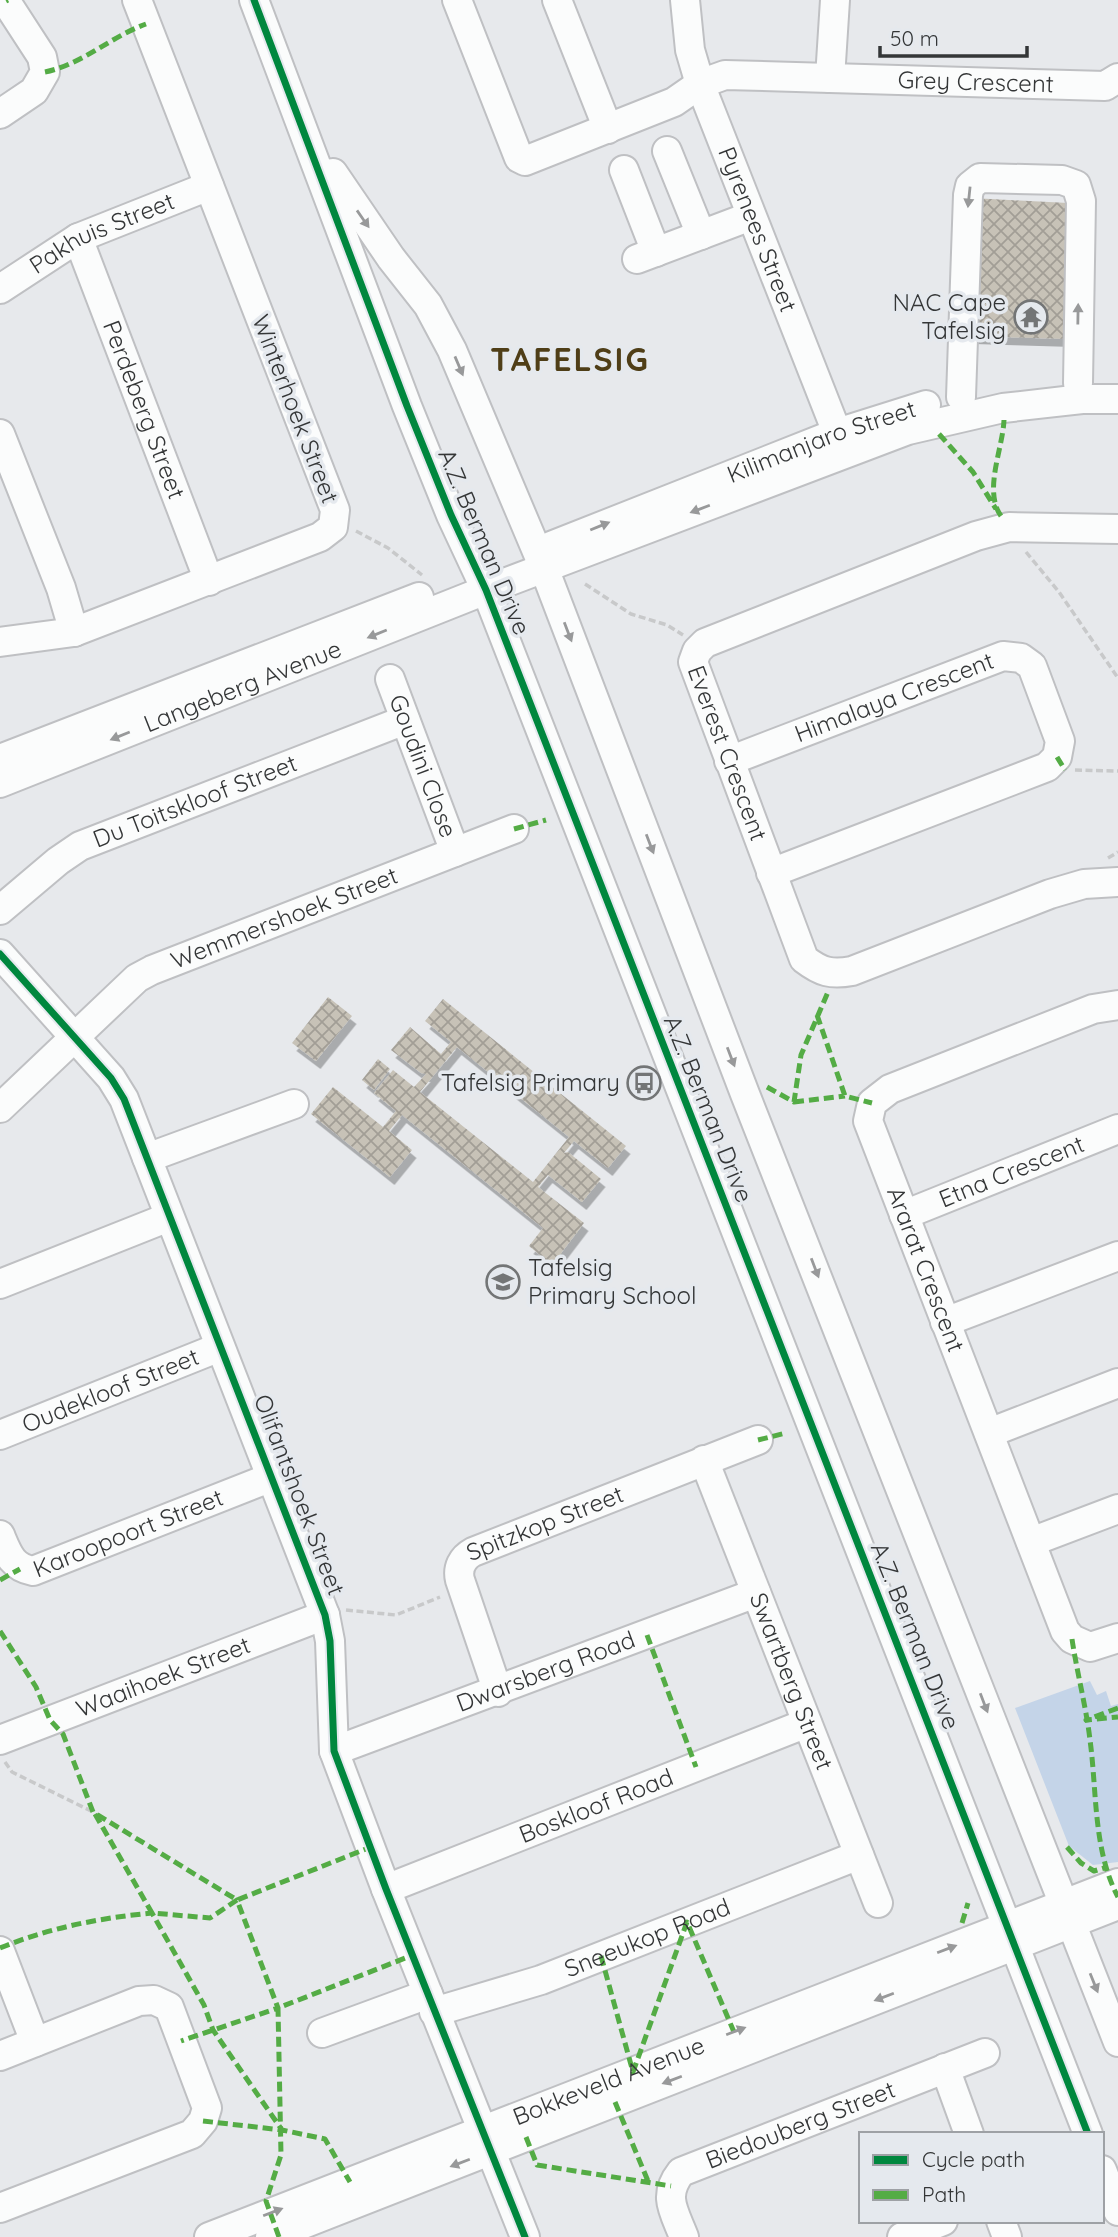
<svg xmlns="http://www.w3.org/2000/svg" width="1118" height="2237" font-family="Quicksand,sans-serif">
<defs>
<pattern id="building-cross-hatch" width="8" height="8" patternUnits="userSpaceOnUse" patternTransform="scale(1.75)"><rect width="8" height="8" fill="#c7c2b7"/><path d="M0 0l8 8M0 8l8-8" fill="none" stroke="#a29e96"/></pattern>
<filter id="shadow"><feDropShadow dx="4.5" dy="8" stdDeviation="0" flood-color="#0004"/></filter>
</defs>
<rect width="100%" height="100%" fill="#e7e9ec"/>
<path fill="#c4d4e8" d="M1090 1681 1097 1695 1106 1691 1111 1706 1118 1704V1862L1093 1865 1069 1846 1015 1708Z"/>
<path fill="url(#building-cross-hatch)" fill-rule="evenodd" filter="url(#shadow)" d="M972 198 1068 203V339L970 336Z
M328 997 352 1016 316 1061 292 1043Z
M443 999 626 1146 608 1168 574 1141 564 1153 568 1152 601 1179 582 1202 548 1175 538 1187 584 1223 552 1265 529 1246 543 1228 402 1115 389 1131 412 1150 390 1177 311 1114 333 1087 383 1127 396 1111 374 1093 393 1070 414 1087 426 1074 421 1073 391 1050 410 1027 441 1054 451 1042 425 1021ZM457 1047 569 1137 533 1182 420 1092Z
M378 1059 390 1069 374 1090 362 1080Z"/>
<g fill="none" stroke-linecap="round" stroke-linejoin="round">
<defs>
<g id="minor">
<path d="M254 0 407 406 451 515 486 590 1088 2134"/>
<path d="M457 0 519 158 525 161 674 102 700 84 725 75 830 78"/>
<path d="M557 0 608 129"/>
<path id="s1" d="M685 0 690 50 700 84 843 448"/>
<path id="s2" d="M835 0 830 78 1105 86 1118 78"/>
<path d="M0 114 34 91 45 72 42 57 5 0"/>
<path d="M667 151 701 235"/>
<path d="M624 170 656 252"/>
<path d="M333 173 391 258 428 305 452 350 544 568 745 1094 1118 2042"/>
<path id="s3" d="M78 238 209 581"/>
<path d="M637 259 751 216"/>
<path id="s4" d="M0 289 78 238 209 186"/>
<path d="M961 397 968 195 970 186 980 178 1062 180 1076 185 1081 201 1078 383"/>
<path d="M0 434 61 588 74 632"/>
<path id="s5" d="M1118 529 1009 527 976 536 705 643 697 651 693 662 804 959C821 972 831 975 852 971L1050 894 1084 884 1118 882"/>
<path id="s6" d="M551 546 837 433 926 405"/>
<path d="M0 642 74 632 320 537 333 527 335 510 137 0"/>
<path id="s7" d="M390 679 455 852"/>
<path d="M0 759 419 597"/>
<path id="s8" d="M729 761 1003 656 1021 658 1032 666 1060 741 1057 757 1047 767 771 873"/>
<path id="s9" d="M0 783 486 590 908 430 1003 408 1082 399H1118"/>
<path id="s10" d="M0 910 58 861 80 846 405 720"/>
<path d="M0 954 111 1078 124 1099 325 1615 330 1641 334 1751 386 1889 525 2237"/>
<path id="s11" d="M1118 1005 1093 1009 890 1089 872 1103 868 1121 1065 1631 1072 1639 1090 1647 1118 1638"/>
<path id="s12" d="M0 1108 137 978 152 970 514 829"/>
<path d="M147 1158 294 1104"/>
<path id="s13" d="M904 1215 1118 1129"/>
<path d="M0 1284 169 1217"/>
<path d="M945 1322 1118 1256"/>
<path d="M989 1433 1118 1383"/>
<path id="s14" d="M0 1435 220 1347"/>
<path id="s15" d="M704 1460 878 1903"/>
<path id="s16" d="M0 1535C8 1554 12 1567 33 1571L272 1477"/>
<path d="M1031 1542 1118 1509"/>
<path id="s17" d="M498 1692 460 1580C457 1568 462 1558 473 1552L758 1440"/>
<path id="s18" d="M0 1740 325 1615"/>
<path id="s19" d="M334 1751 756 1593"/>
<path id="s20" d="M386 1889 807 1723"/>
<path d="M0 1951 35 2042"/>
<path id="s21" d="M434 2012 541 1980 859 1855"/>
<path d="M322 2033 428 1994"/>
<path d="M0 2056 139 2001 154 2000 169 2007 207 2108 203 2121 192 2134 0 2208"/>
<path d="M945 2068 969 2134"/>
<path d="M1102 2170 1118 2211"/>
<path d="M1001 2221 1007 2237"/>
<path id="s22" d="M209 2237 1118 1883"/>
<path d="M270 2237 1118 1905"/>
<path id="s23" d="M684 2237C674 2211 662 2196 681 2172L985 2053"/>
<path d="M902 2237 943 2221"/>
</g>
</defs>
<use href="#minor" stroke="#bfc0c3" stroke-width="32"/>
<path stroke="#c8c9ca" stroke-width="3.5" stroke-dasharray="7 3.5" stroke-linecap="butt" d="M356 531 388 548 422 575
M1026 552 1059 592 1118 678
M585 584 631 614 667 625 683 635
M1075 770 1118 771
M1108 858 1118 852
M346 1610 396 1615 440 1597
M5 1762 12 1772 93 1812"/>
<use href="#minor" stroke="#fbfcfc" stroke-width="28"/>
<path stroke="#54ac45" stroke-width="5" stroke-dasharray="10 5" stroke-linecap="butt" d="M6 1 8 0
M45 72C83 64 110 37 146 24
M939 434 973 472 996 509
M1001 516C983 491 1003 448 1004 420
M1057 757 1065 770
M514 829 546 820
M817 1015 845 1096 872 1103
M767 1087 794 1102 801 1055 828 992
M794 1102 845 1096
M758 1440 786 1433
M0 1580 20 1569
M0 1631 36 1687 50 1720 63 1734 93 1812 237 1900 371 1847
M647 1635 696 1767
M1072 1639C1077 1673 1086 1706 1090 1740 1097 1791 1093 1850 1118 1897
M1118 1708 1086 1720 1118 1717
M95 1814 152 1913 210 1918 237 1900 278 2008 181 2041
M1067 1847 1081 1863 1094 1871 1104 1868
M962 1923 968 1903
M0 1948C49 1928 99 1918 152 1913L204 2005 213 2030 282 2130
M601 1956 633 2072 687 1922 734 2032
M615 2102 648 2181
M203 2121 282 2130 325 2139 350 2182
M526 2137 537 2165 671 2186
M279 2237 266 2201 281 2155 278 2008 413 1955"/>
<defs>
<path id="cycleway" d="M254 0 407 406 451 515 486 590 1088 2134
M0 954 111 1078 124 1099 325 1615 330 1641 334 1751 386 1889 525 2237"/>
</defs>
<use href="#cycleway" stroke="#e5e9ee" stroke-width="11"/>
<use href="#cycleway" stroke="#00873e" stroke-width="7"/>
</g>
<defs><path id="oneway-solid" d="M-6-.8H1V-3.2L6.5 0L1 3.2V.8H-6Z" transform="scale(1.75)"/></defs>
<g fill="#98999a">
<use href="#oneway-solid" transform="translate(969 197) rotate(96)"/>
<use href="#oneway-solid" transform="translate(363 219) rotate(55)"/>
<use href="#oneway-solid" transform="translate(1078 314) rotate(-89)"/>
<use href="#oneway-solid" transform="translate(459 366) rotate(67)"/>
<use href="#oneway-solid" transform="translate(700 509) rotate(159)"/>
<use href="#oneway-solid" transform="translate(600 526) rotate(-22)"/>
<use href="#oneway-solid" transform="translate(568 632) rotate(69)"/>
<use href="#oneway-solid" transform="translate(377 634) rotate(158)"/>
<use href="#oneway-solid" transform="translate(120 736) rotate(158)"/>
<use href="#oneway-solid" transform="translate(650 844) rotate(69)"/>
<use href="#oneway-solid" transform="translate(731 1057) rotate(69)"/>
<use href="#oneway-solid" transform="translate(815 1268) rotate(69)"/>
<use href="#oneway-solid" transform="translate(984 1703) rotate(69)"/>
<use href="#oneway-solid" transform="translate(947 1949) rotate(-21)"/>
<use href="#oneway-solid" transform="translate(1094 1983) rotate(68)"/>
<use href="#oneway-solid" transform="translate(884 1997) rotate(159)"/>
<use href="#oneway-solid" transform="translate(736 2031) rotate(-21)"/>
<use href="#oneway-solid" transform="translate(672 2080) rotate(159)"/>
<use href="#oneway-solid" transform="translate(460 2163) rotate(159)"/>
<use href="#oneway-solid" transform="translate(273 2212) rotate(-21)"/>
</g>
<defs>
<symbol id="temple-ring" viewBox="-11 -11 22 22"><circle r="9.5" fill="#e5e9ee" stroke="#737576" stroke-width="1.5"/><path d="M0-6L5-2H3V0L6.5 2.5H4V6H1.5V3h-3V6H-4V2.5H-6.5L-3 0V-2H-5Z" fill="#737576"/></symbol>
<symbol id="bus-ring" viewBox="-11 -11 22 22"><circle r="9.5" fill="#e5e9ee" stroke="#737576" stroke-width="1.5"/><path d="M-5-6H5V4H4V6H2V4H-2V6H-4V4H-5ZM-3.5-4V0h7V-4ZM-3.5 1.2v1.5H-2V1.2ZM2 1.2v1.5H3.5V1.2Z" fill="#737576"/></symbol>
<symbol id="school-ring" viewBox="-11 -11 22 22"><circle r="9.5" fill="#e5e9ee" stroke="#737576" stroke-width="1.5"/><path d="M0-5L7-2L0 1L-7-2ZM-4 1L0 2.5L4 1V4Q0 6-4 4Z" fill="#737576"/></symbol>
</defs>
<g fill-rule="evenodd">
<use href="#temple-ring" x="1012" y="298" width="38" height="38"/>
<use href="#bus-ring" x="625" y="1064" width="38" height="38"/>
<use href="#school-ring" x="484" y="1263" width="38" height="38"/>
</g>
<g text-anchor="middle" stroke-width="7" stroke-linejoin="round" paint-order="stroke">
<g font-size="24" fill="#343637" stroke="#e5e9ee">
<text dy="8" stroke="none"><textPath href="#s2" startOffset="224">Grey Crescent</textPath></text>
<text dy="8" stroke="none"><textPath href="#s1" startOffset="242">Pyrenees Street</textPath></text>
<text dy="8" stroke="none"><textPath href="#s4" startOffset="117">Pakhuis Street</textPath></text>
<text dy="8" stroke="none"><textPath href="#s3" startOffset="184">Perdeberg Street</textPath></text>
<text transform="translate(295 409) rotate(69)" y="8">Winterhoek Street</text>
<text dy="8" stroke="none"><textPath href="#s6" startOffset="290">Kilimanjaro Street</textPath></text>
<text transform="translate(484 542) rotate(67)" y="8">A.Z. Berman Drive</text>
<text dy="8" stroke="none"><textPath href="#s9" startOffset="261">Langeberg Avenue</textPath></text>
<text dy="8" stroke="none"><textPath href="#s8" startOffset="177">Himalaya Crescent</textPath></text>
<text dy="8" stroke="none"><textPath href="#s5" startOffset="555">Everest Crescent</textPath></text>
<text dy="8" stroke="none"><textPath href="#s7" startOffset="93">Goudini Close</textPath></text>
<text dy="8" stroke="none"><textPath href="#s10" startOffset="226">Du Toitskloof Street</textPath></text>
<text dy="8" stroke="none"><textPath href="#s12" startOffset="348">Wemmershoek Street</textPath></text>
<text transform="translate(708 1109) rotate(68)" y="8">A.Z. Berman Drive</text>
<text dy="8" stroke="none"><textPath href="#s13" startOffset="116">Etna Crescent</textPath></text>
<text dy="8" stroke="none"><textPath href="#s11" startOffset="444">Ararat Crescent</textPath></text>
<text dy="8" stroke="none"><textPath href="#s14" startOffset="119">Oudekloof Street</textPath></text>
<text transform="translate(299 1495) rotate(69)" y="8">Olifantshoek Street</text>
<text dy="8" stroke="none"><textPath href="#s17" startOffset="229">Spitzkop Street</textPath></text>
<text dy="8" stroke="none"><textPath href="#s16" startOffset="154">Karoopoort Street</textPath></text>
<text transform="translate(915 1636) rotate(68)" y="8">A.Z. Berman Drive</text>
<text dy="8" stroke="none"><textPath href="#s19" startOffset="226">Dwarsberg Road</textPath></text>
<text dy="8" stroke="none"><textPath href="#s18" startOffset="175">Waaihoek Street</textPath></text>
<text dy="8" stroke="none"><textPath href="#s15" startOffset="238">Swartberg Street</textPath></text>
<text dy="8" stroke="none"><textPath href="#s20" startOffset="226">Boskloof Road</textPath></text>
<text dy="8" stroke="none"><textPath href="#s21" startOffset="226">Sneeukop Road</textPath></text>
<text dy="8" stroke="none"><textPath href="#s22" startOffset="429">Bokkeveld Avenue</textPath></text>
<text dy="8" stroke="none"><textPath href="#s23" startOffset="198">Biedouberg Street</textPath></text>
</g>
<g font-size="24" fill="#343637" stroke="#e5e9ee" text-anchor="end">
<text x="1006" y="311">NAC Cape<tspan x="1006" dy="28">Tafelsig</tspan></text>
<text x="620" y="1091">Tafelsig Primary</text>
<text x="528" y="1276" text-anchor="start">Tafelsig<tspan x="528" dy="28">Primary School</tspan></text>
</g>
<g font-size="32" font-weight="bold" letter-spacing="2" fill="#4f3e17" stroke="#e5e9ee">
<text x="570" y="371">TAFELSIG</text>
</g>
</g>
<rect x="859" y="2132" width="245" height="91" fill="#e5e9ee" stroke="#9ea1a5" stroke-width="2"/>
<rect x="873" y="2155" width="35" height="10" fill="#00873e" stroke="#9ea1a5" stroke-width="2"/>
<text x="922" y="2167" font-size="21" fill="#343637">Cycle path</text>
<rect x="873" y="2190" width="35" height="10" fill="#54ac45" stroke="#9ea1a5" stroke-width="2"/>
<text x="922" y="2202" font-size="21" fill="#343637">Path</text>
<path d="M880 46v10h147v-10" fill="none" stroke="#343637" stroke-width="3.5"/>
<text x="890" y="46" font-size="21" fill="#343637" stroke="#e5e9ee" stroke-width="5" paint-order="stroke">50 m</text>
</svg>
